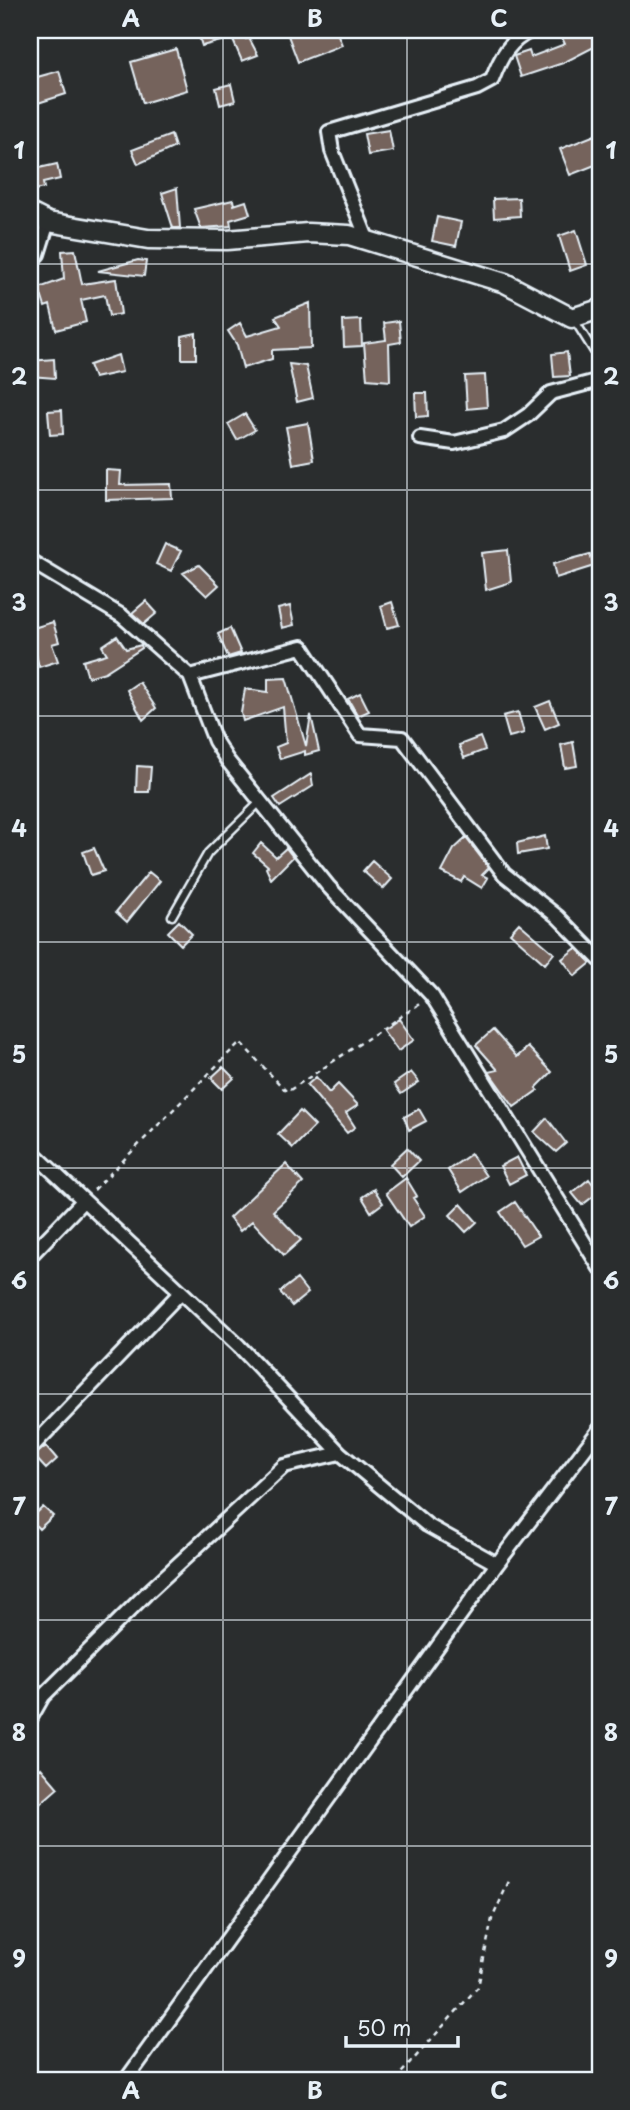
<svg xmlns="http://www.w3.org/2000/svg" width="630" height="2110" font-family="'Playpen Sans',sans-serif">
<rect width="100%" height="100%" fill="#2a2d2e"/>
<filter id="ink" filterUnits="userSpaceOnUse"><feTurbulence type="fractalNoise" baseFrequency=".0143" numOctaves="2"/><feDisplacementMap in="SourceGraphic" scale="14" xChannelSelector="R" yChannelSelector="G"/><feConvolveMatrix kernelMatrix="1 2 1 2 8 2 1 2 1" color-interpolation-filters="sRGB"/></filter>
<g filter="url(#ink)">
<path fill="#75635c" stroke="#e8f1f8" stroke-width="2" d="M197 30H248V33L243 35 246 39 249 38 258 55 242 61 232 38 202 46Z
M286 30H336L342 45 298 62Z
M576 30H600V44L563 63 521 77 514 56 529 51 531 57 565 44 561 36Z
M176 49 187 90 143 103 131 62Z
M59 71 66 94 38 103 30 79Z
M231 84 235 101 220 105 216 88Z
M389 130 393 151 368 155 364 134Z
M600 133V163L570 175 560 149Z
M171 135 175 147 138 164 132 150Z
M57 164 60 179 43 183 44 188 30 191V170Z
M177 188 180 228H173L162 193Z
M519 198 520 216 494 218 493 199Z
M233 200 234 205 246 201 250 214 230 220 231 226 201 228 194 209Z
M437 217 461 222 456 246 432 241Z
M576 230 587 265 570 271 559 236Z
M75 250 82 284 116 279 121 314 109 316 105 295 81 300 86 322 56 330 50 305 45 307 39 288 64 279 62 251Z
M138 260 146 261 144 276 98 271Z
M310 303 311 348 272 350V359L243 368 237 345 228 331 240 323 247 336 281 326 275 317Z
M361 320 362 346 344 347 343 321Z
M399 321 401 342 389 344 390 381 367 379 364 343 386 340 384 323Z
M196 333V359H182V336Z
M567 352 570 376 554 377 552 354Z
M118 355 122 372 94 378 89 365Z
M54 359 55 378 30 376V361Z
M289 364 306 366 313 398 297 402Z
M485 375 487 407 467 409 465 376Z
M415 393H427L428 416 416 417Z
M62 410 63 434 50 435 48 411Z
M245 414 255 430 237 440 228 424Z
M308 423 314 460 293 464 286 427Z
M106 470 121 471 120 485 171 484 172 498 106 500Z
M165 544 181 551 171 571 156 564Z
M508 550 511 582 486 590 482 553Z
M590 554 594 566 556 578 553 564Z
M199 565 219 585 207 596 183 573Z
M146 601 157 613 144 624 132 613Z
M392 602 399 625 387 628 381 606Z
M290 606 294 625 282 628 278 609Z
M53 622 59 642 52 644 58 661 39 667 30 629Z
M230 628 241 653 228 657 218 634Z
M117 636 126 649 141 645 142 648 105 672 88 677 83 661 107 654 102 646Z
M286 678 306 746 311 715 319 751 305 755V751L280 759 276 747 286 743 283 707 243 721 241 713 245 689 268 692V679Z
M139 682 156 708 143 720 127 690Z
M360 693 369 711 358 716 348 699Z
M550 701 559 723 545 729 535 707Z
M518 712 524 733 509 737 503 716Z
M480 737 485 750 464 758 459 745Z
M573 742 577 766 565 768 561 745Z
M137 766 151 767 149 792H136Z
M311 774 313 786 280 807 274 798Z
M545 836 547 849 518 854 517 843Z
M466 838 489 868 482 875 488 878 482 888 464 877 461 882 442 872 454 849Z
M261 843 276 857 286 848 293 857 271 879 266 868 268 866 253 853Z
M94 848 104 871 91 875 83 852Z
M372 861 392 879 383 889 363 871Z
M149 872 160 881 127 922 116 912Z
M179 921 192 934 181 945 168 932Z
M519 923 554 953 545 964 510 933Z
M576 948 591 963 575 976 562 959Z
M399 1019 414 1040 398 1051 383 1030Z
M493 1030 517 1057 528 1047 552 1072 536 1088 538 1090 514 1107 489 1072 498 1070 476 1045Z
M223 1067 234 1078 222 1089 211 1078Z
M411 1072 419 1082 401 1094 394 1084Z
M316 1077 329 1093 338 1084 358 1105 346 1113 355 1127 347 1133 307 1085Z
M419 1109 426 1121 409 1130 404 1117Z
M300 1111 315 1126 293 1148 278 1134Z
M547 1118 566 1143 556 1152 534 1132Z
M407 1148 419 1161 402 1177 390 1164Z
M471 1154 486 1176 462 1192 448 1170Z
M517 1157 526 1175 509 1184 500 1166Z
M286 1164 303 1183 273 1211 301 1240 284 1255 252 1221 240 1231 229 1218Z
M406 1178 417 1196 413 1198 425 1216 409 1227 386 1193Z
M589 1179 599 1192 582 1205 572 1193Z
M374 1189 383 1203 371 1212 362 1197Z
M515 1202 538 1236 522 1245 500 1212Z
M461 1204 477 1222 466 1232 450 1215Z
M297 1279 308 1293 292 1306 280 1292Z
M46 1446 57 1459 46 1469 34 1456Z
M43 1507 53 1516 39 1529 30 1519Z
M41 1768 58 1788 35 1808 30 1802V1777Z"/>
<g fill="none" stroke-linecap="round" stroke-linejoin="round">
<defs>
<path id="lane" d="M573 318 600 361
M172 916 208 853 261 801"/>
<path id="street" d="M368 241 332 151 329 132 477 88 492 80C501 56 509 41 532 30
M30 263 38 254 48 222
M420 438 454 443 504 431 528 415 551 393 600 380
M30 561 122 616 190 676 215 741 227 760 328 886 432 996 600 1268
M190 676 302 647 360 735 402 738 504 874 558 917 600 960
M30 1150 239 1346 340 1453 427 1525 497 1564
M30 1256 83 1201
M30 1449 181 1292
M30 1719 43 1696 146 1594 284 1466 340 1453
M126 2080 497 1564 600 1429"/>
<path id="secondary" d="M30 213 48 222 148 239 227 240 308 233 349 235 505 283 572 318 600 309"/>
</defs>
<use href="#lane" stroke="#e8f1f8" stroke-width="11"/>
<use href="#street" stroke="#e8f1f8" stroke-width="18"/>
<use href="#secondary" stroke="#e8f1f8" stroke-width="23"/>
<path stroke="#e8f1f8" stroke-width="2.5" stroke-dasharray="5 5" stroke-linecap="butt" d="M94 1190 240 1042 287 1092 421 1003
M395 2080 478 1987 492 1919 509 1881"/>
<use href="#lane" stroke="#2a2d2e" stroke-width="6"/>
<use href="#street" stroke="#2a2d2e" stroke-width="12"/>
<use href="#secondary" stroke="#2a2d2e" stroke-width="18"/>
</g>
</g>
<path fill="none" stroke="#e8f1f8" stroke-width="2" stroke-opacity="0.55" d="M223 30V2080M407 30V2080M30 264H600M30 490H600M30 716H600M30 942H600M30 1168H600M30 1394H600M30 1620H600M30 1846H600"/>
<rect width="630" height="2110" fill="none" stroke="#2a2d2e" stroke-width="77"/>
<path d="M346 2036v10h112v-10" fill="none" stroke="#e8f1f8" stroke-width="3.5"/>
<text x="357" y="2036" font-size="21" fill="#e8f1f8" stroke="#2a2d2e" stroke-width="5" paint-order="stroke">50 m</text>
<rect x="38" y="38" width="554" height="2034" fill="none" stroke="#e8f1f8" stroke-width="2.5"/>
<g font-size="23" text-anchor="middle" font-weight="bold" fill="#e8f1f8">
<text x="131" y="27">A</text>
<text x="315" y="27">B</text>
<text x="499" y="27">C</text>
<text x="19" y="159">1</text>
<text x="611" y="159">1</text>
<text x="19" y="385">2</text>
<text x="611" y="385">2</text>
<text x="19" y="611">3</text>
<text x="611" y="611">3</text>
<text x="19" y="837">4</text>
<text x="611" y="837">4</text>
<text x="19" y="1063">5</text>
<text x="611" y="1063">5</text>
<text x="19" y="1289">6</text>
<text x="611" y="1289">6</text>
<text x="19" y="1515">7</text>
<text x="611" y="1515">7</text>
<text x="19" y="1741">8</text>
<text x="611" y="1741">8</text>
<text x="19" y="1967">9</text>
<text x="611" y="1967">9</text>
<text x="131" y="2099">A</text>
<text x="315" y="2099">B</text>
<text x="499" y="2099">C</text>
</g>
</svg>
